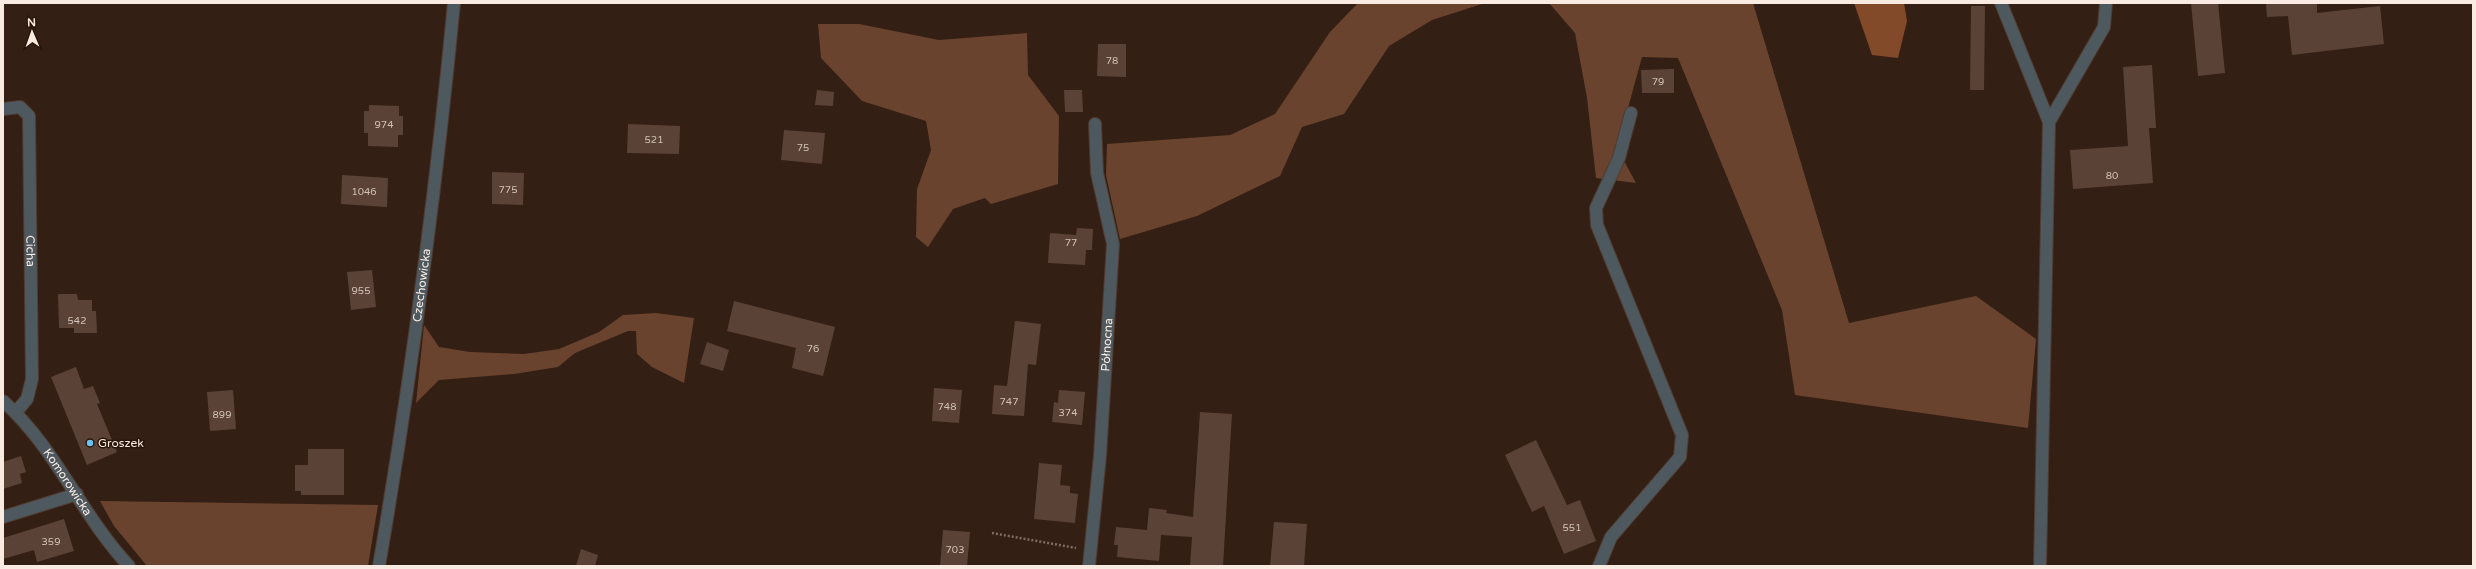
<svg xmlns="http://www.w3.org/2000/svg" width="2476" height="569" font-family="'Varela Round',sans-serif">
<rect width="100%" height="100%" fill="#341f14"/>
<path fill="#69432d" d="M1358 3H1485L1432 20 1389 46 1344 114 1302 127 1280 176 1197 216 1120 239 1106 175 1107 144 1230 135 1275 114 1330 32Z
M1549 3H1753L1849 323 1976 296 2036 339 2028 428 1795 395 1782 310 1678 58 1642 57 1617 148 1636 183 1596 178 1587 98 1575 33Z
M818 24H859L939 40 1027 33 1028 75 1059 116 1058 184 991 204 985 198 953 209 928 247 916 237 917 189 931 150 926 121 862 101 821 58Z
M656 313 694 318 684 383 652 367 637 354 636 331H628L575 353 558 367 514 374 439 380 416 403 424 325 439 347 470 352 524 354 559 349 599 332 623 315Z
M100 501 378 505 368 566H147L114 526Z"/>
<path fill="#834a29" d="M1854 3H1904L1907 21 1898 58 1872 55Z"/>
<path fill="#5a4236" d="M2191 3H2218L2225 73 2198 76Z
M2266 3H2317V13L2380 6 2384 44 2292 55 2288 16H2290L2267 17Z
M1971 6H1985L1984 90H1970Z
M1098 44H1126V77L1097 76Z
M2152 65 2156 128H2149L2153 183 2073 189 2070 150 2128 146 2123 67Z
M1674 69V93H1642L1641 70Z
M817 90 834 92 833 106 815 105Z
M1064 90H1082L1083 112H1065Z
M369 105 399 106V116H403V135H398V147L368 146V133H364V111H369Z
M628 124 680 126 679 154 627 153Z
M784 130 825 133 822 164 781 160Z
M492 172 524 173 523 205 492 204Z
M342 175 388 178 387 207 341 204Z
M1077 228 1093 229 1092 250H1086L1085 265 1048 263 1050 233 1076 235Z
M372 270 376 307 351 310 347 272Z
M58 294H77L78 300H92V311H96L97 333H74V328H59Z
M734 301 835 327 823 376 792 368 796 348 727 331Z
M1015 321 1041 324 1036 365 1028 364 1024 416 992 414 994 385 1007 386Z
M707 342 729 350 723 371 700 364Z
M76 367 84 389 93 386 100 403 97 404 117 452 87 465 51 377Z
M934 388 962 390 959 423 932 421Z
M233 390 236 429 210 431 207 392Z
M1059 390 1085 392 1082 425 1052 422 1054 402 1058 403Z
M1200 412 1232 414 1223 566H1190L1192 537 1161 535 1159 561 1117 557 1118 545H1114L1116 527 1147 530 1149 508 1167 510 1166 513 1193 517Z
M1536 440 1567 505 1580 500 1596 541 1564 554 1544 506 1532 512 1505 455Z
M308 449H344V495H301V491H295V465H308Z
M21 456 26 472 20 474 22 483 3 489V462Z
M1039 463 1062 465 1060 485 1070 486V493L1078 494 1075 523 1034 519Z
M64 519 74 551 37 562 34 550 3 559V538Z
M1274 522 1307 524 1304 566H1270Z
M943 530 970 532 967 566H940Z
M581 549 598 555 595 566H576Z"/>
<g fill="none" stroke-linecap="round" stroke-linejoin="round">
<defs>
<g id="minor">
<path d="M2001 3 2049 122 2040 566"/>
<path id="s1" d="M3 109 20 107 29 116 32 379 27 399 16 412"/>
<path d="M2049 122 2104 27 2106 3"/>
<path id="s2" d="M3 401C56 448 81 515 129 566"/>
<path d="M3 517 77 494"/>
<path id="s3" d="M379 566C411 379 436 191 454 3"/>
<path id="s4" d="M1089 566 1100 456 1113 244 1097 173 1095 124"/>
<path d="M1599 566 1611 537 1680 457 1682 435 1597 225 1596 208 1619 158 1631 113"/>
</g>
</defs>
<use href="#minor" stroke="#503b31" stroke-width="14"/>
<path stroke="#7f6c62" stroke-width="2.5" stroke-dasharray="2 2" stroke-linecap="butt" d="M992 533 1076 548"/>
<use href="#minor" stroke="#4e595f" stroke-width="12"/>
</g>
<circle fill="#69c3f1" stroke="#29160a" stroke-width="1.5" cx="90" cy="443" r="4"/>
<g text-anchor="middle" stroke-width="3" stroke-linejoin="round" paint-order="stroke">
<g font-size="10" fill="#d1c0b7">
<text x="1112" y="64">78</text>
<text x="1658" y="85">79</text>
<text x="384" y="128">974</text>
<text x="654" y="143">521</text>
<text x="803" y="151">75</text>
<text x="2112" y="179">80</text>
<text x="508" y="193">775</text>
<text x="364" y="195">1046</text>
<text x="1071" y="246">77</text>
<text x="361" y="294">955</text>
<text x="77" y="324">542</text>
<text x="813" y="352">76</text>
<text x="1009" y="405">747</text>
<text x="947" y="410">748</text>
<text x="1068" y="416">374</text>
<text x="222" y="418">899</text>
<text x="1572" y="531">551</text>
<text x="51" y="545">359</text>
<text x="955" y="553">703</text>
</g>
<g font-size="12" fill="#f9eae2" stroke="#29160a">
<text dy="4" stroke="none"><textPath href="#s1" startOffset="165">Cicha</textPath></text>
<text dy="4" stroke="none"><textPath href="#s3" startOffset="284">Czechowicka</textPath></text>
<text dy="4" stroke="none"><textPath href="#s4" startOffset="222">Północna</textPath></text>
<text dy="4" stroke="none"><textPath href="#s2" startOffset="104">Komorowicka</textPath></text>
</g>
<g font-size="12" fill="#f9eae2" stroke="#29160a" text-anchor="start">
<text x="98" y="447">Groszek</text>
</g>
</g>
<rect width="2476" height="569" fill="none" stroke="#f9eae2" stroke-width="8"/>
<g transform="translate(32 32) rotate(358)" stroke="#29160a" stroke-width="3" paint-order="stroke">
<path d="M0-3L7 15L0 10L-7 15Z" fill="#f9eae2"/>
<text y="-6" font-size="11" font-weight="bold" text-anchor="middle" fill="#f9eae2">N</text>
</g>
</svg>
